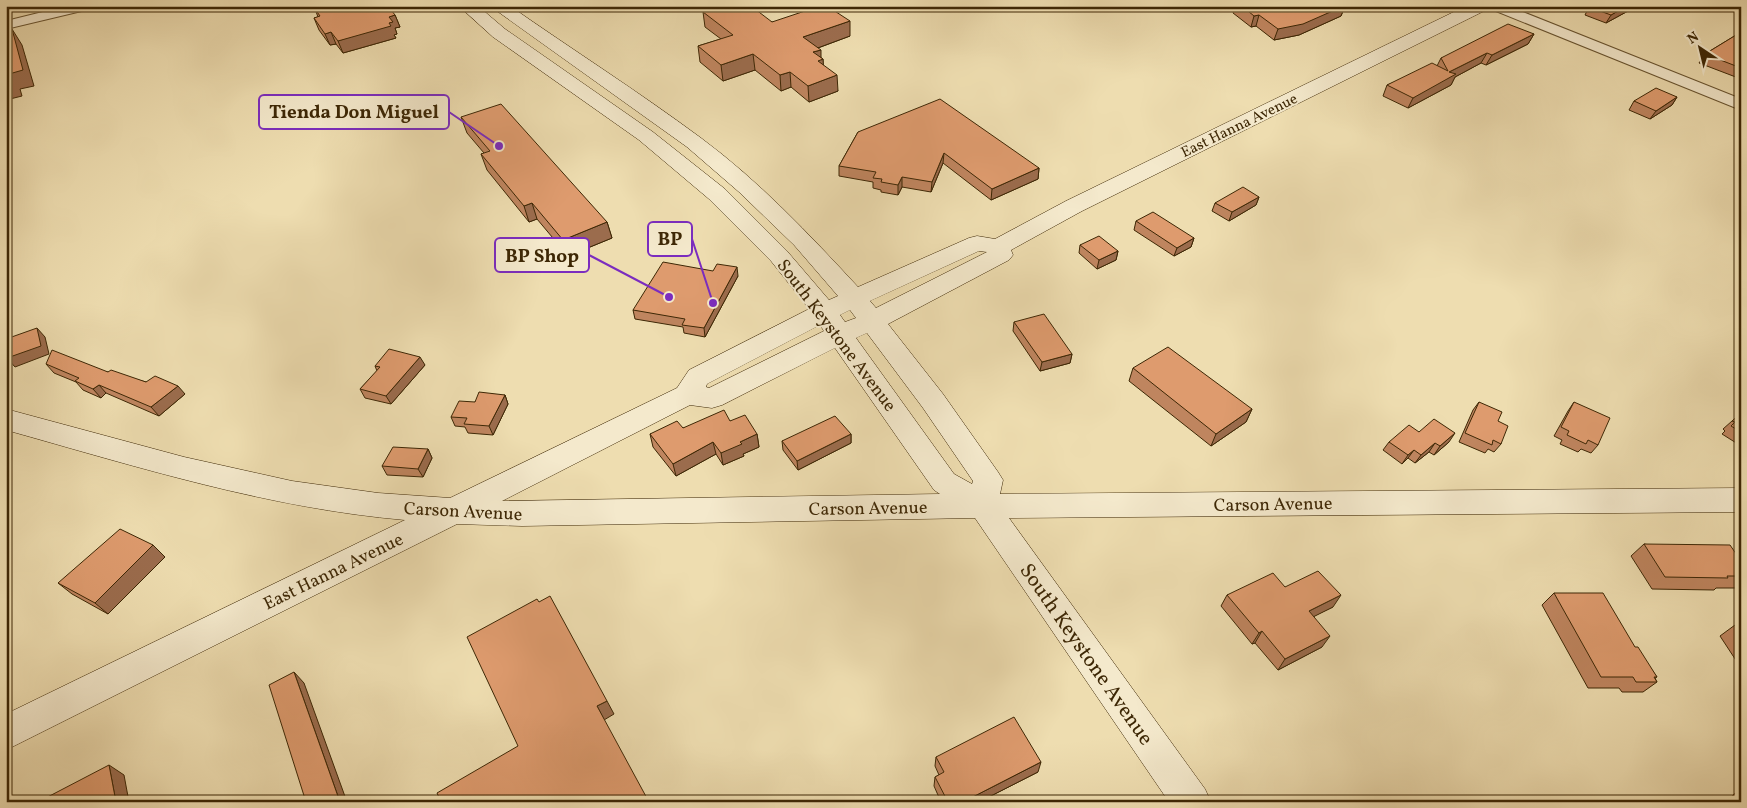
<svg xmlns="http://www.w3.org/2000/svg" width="1747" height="808" font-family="Vollkorn,serif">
<rect width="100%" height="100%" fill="#eeddb0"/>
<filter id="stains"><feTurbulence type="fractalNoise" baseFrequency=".004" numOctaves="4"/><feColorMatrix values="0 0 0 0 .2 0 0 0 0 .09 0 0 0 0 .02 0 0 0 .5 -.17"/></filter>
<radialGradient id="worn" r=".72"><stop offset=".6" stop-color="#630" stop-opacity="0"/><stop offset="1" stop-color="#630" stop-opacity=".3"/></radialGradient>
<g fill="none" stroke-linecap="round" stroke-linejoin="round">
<defs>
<path id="street" d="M67 6H91L90 9 6 29V21Z
M1490 6H1508L1741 99V110L1491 9Z"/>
<path id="secondary" d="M459 6H478L505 29 653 132 725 189 787 251 829 300 838 296 794 245 739 192 687 147 490 6H510C573 50 639 92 701 138 759 181 809 234 858 287L969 238 977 236 995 239 1066 201 1466 6H1488L1486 10 1082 211 1011 250 1013 255 1009 260 888 324 943 394 998 472 1003 480 1000 494 1741 488V512L1009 518 1205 789 1211 802H1169L975 518 522 526 457 524 6 750V714L405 520C268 508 138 467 6 430V409L184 457 292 481 378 493 450 498 677 388 689 370 809 309 771 261 709 199 639 140 493 37ZM979 251 987 252 876 308 870 301ZM850 310 856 318 845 322 840 315ZM820 325 824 331 709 388 706 387 707 384ZM867 333 923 408 973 481 972 484 954 474 856 338ZM835 348 934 490 940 494 502 501 690 405 712 408 722 405Z"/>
</defs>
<use href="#street" stroke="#695430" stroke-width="2"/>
<use href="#secondary" stroke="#3d2705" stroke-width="1"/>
<use href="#street" fill="#f4e9cc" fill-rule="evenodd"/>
<use href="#secondary" fill="#f4e9cc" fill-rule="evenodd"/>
</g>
<path fill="#bf855f" stroke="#3d2705" d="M1235 6H1345L1341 16 1299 35 1274 40 1256 26 1251 27 1233 13Z
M1589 7 1628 11 1606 23 1585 15Z
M315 9 395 15 400 27 395 28 397 34 394 35 396 38 343 53 336 44 330 45 319 30 314 18 318 17Z
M703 12 772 22 850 36 818 48 821 58 823 59V65L838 91 809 102 791 87 781 91 755 70 723 81 700 62 698 46 721 39 705 27Z
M1741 32V79L1699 63 1705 54Z
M1534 34 1528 44 1486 65 1481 63 1455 77 1451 85 1408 108 1383 96 1387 85 1437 66 1441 58Z
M1677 97 1672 105 1650 119 1629 110 1634 101Z
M461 117 607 222 612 238 568 256 537 219 529 222 487 170 481 154 484 153 467 133Z
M858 132 1039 168 1038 179 991 200 943 163 931 192 902 187 898 195 881 192V190L873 188V182L839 176V166Z
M1259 197 1256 205 1229 221 1212 211 1215 203Z
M1136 221 1194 238 1191 247 1174 256 1134 230Z
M1080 245 1118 251 1116 260 1097 269 1079 253Z
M738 276 705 337 684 333 683 327 635 319 633 310Z
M1014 322 1072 354 1070 363 1040 371 1013 331Z
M46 364 108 372 146 382 185 394 159 416 106 393 101 398 83 390 76 382 54 373Z
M425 365 391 404 365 398 360 389 377 371 375 366Z
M1133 368 1252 409 1246 422 1211 446 1129 381Z
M505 395 508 404 493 435 468 433 465 427 455 426 451 417 475 402Z
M1479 402 1498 421 1501 444 1494 452 1488 449 1485 453 1459 442 1473 410Z
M1574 402 1598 445 1591 453 1581 449 1578 452 1560 444 1562 440 1554 436 1568 411Z
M1741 413V446L1722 434 1725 431 1723 429Z
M730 421 757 434 759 447 743 454 744 456 723 465 716 454 676 476 653 447 650 434 683 428Z
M1419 432 1449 442 1434 455 1429 452 1415 463 1408 458 1402 464 1383 450 1389 442Z
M851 434V443L798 470 783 450 782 441Z
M428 449 432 458 423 477 387 475 382 466Z
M1644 544 1741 561V585L1737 588H1716L1714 590 1652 589 1631 556Z
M153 545 165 557 108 614 72 594 58 583Z
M1285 587 1333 607 1314 616 1322 647 1278 670 1255 643 1252 644 1221 606 1227 595Z
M1554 593 1635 647 1657 677 1655 678 1657 682 1643 692H1622L1619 688H1588L1542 605Z
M1735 625H1741V668L1720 636Z
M936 757 1038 772 979 802H941L934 786 935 777 939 775 935 766Z
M1741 790V802H1728L1734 794Z"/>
<path fill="#9b6c4d" stroke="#3d2705" d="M1344 6H1345L1341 16 1299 35 1274 40 1278 29Z
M1627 6H1631L1628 11 1606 23 1611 15Z
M395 15 400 27 395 28 397 34 394 35 396 38 343 53 338 41 389 23V17Z
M1259 15 1256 26 1251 27 1254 16Z
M850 21V36L804 53 803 37Z
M12 29 22 45 34 86 20 89 22 96 6 100V81L9 74Z
M331 32 336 44 330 45 325 34Z
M1534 34 1528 44 1486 65 1492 55Z
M821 50V60L823 59 824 75 813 52Z
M1487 53 1481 63 1455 77 1451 85 1408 108 1413 98 1449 72Z
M753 54 755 70 723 81 721 65Z
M790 72 791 87 781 91 780 75Z
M837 75 838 91 809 102 808 86Z
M1677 97 1672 105 1650 119 1656 111Z
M944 153 943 163 931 192 932 182Z
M1039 168 1038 179 991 200 992 189Z
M902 177V187L898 195V185Z
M1259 197 1256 205 1229 221 1232 212Z
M532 203 537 219 529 222 524 206Z
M607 222 612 238 568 256 563 240Z
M1194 238 1191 247 1174 256 1177 248Z
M1118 251 1116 260 1097 269 1099 260Z
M737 267 738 276 705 337 704 328Z
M37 328 45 337 49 354 15 367 7 358Z
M1072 354 1070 363 1040 371 1042 362Z
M420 357 425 365 391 404 386 396Z
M99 385 106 393 101 398 93 389Z
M178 386 185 394 159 416 151 407Z
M505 395 508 404 493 435 489 426Z
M1252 409 1246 422 1211 446 1216 434Z
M1455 433 1449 442 1434 455 1440 446Z
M757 434 759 447 743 454 744 456 723 465 721 453 740 442Z
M851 434V443L798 470 797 461Z
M713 442 716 454 676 476 673 464Z
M1435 443 1429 452 1415 463 1421 455Z
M428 449 432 458 423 477 418 469Z
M1414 450 1408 458 1402 464 1408 455Z
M153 545 165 557 108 614 95 603Z
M1341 595 1333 607 1301 623 1309 611Z
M1262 631 1255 643 1252 644 1259 633Z
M1330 636 1322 647 1278 670 1285 659Z
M294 672 304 683 347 802H340Z
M607 701 614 714 604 720 597 706Z
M1041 762 1038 772 979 802H963Z
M109 765 124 775 129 802H116Z
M174 797 181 802H175Z
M958 798V802H950Z"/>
<path fill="#de9b6e" stroke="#3d2705" d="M326 6H388L395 15 389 17 393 22 389 23 391 26 338 41 331 32 325 34 314 18 320 16 315 9Z
M721 6H751L772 22 820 6H827L850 21 803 37 821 50 813 52 823 59 818 61 837 75 808 86 790 72 780 75 753 54 721 65 698 46 733 35 703 12Z
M1242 6H1344L1303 24 1278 29 1259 15 1254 16Z
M1590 6H1627L1611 15 1589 7Z
M1508 24 1534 34 1492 55 1487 53 1449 72 1456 74 1413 98 1387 85 1432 63 1448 71 1441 58Z
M12 29 23 70 9 74 11 80 6 81V31Z
M1741 32V68L1705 54Z
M1656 88 1677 97 1656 111 1634 101Z
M940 99 1039 168 992 189 944 153 932 182 902 177 898 185 881 182 882 179 873 178 876 172 839 166 858 132Z
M501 104 607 222 563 240 532 203 524 206 481 154 490 151 461 117Z
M1243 187 1259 197 1232 212 1215 203Z
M1153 212 1194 238 1177 248 1136 221Z
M1099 236 1118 251 1099 260 1080 245Z
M663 262 713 271 717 264 737 267 704 328 682 325 685 319 633 310Z
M1044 314 1072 354 1042 362 1014 322Z
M37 328 41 346 7 358 6 339Z
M1168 347 1252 409 1216 434 1133 368Z
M389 349 420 357 386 396 360 389 380 367 375 366Z
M52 350 108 372 111 370 146 382 155 376 178 386 151 407 99 385 93 389 75 381 79 378 46 364Z
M479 392 505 395 489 426 464 424 467 418 451 417 459 401 475 402Z
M1479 402 1502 412 1498 421 1508 426 1501 444 1493 440 1492 445 1465 433Z
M1574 402 1610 418 1598 445 1588 440 1586 444 1567 435 1569 431 1561 427Z
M724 410 730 421 745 415 757 434 740 442 742 444 721 453 713 442 673 464 650 434 677 421 683 428Z
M1741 413V432L1731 426 1735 422 1732 421Z
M835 416 851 434 797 461 782 441Z
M1434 419 1455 433 1440 446 1435 443 1421 455 1414 450 1408 455 1389 442 1409 425 1419 432Z
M393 447 428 449 418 469 382 466Z
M120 529 153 545 95 603 58 583Z
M1644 544 1730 545 1741 561V576H1727L1728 578 1665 577Z
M1318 571 1341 595 1309 611 1330 636 1285 659 1262 631 1259 633 1227 595 1273 573 1285 587Z
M1554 593H1603L1635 647H1638L1657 677H1654L1657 682H1636L1633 677H1601Z
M550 596 607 701 597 706 649 802H441L437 793 518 746 467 637 537 599 539 602Z
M1735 625H1741V633Z
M294 672 340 802H306L269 685Z
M1014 717 1041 762 963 802H961L958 798 950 802H948L935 777 944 772 936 757Z
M109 765 116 802H38Z
M174 797 175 802H166Z"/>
<g text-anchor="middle" stroke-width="4" stroke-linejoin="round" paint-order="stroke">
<g font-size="15" fill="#3d2705" stroke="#f4e9cc">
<text transform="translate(1239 125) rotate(-26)" y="5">East Hanna Avenue</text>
</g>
<g font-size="18" fill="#3d2705" stroke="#f4e9cc">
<text transform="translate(837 335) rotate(53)" y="6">South Keystone Avenue</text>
<text transform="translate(1273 504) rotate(-1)" y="6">Carson Avenue</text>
<text transform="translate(868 508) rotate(-1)" y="6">Carson Avenue</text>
<text transform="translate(463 511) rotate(3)" y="6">Carson Avenue</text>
<text transform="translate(333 571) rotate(-26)" y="6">East Hanna Avenue</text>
</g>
<g font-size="21" fill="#3d2705" stroke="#f4e9cc">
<text transform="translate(1087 654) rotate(55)" y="7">South Keystone Avenue</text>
</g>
</g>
<path fill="none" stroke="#7b2cbf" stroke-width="2" d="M499 146L449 112M713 303L692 239M669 297L589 255"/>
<g fill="#7b2cbf" stroke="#f4e9cc" stroke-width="2">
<circle cx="499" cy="146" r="5"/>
<circle cx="713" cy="303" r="5"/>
<circle cx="669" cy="297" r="5"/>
</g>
<g fill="#f4e9cc" stroke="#7b2cbf" stroke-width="2">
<rect x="259" y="95" width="190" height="34" rx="5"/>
<rect x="648" y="222" width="44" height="34" rx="5"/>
<rect x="495" y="238" width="94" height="34" rx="5"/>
</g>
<g font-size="19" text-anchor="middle" font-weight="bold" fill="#3d2705">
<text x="354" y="118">Tienda Don Miguel</text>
<text x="670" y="245">BP</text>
<text x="542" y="262">BP Shop</text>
</g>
<rect width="1747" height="808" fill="none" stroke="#eeddb0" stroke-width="25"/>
<rect x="8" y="8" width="1732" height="793" fill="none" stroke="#3d2705" stroke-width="2.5"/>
<rect x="12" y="12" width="1722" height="783" fill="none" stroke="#3d2705"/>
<g transform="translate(1700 48) rotate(325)" stroke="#f4e9cc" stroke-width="4" paint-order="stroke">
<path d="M0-4L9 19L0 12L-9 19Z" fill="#3d2705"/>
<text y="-8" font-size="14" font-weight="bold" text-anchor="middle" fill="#3d2705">N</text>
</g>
<rect width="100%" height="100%" filter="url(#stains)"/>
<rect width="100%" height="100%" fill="url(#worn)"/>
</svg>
